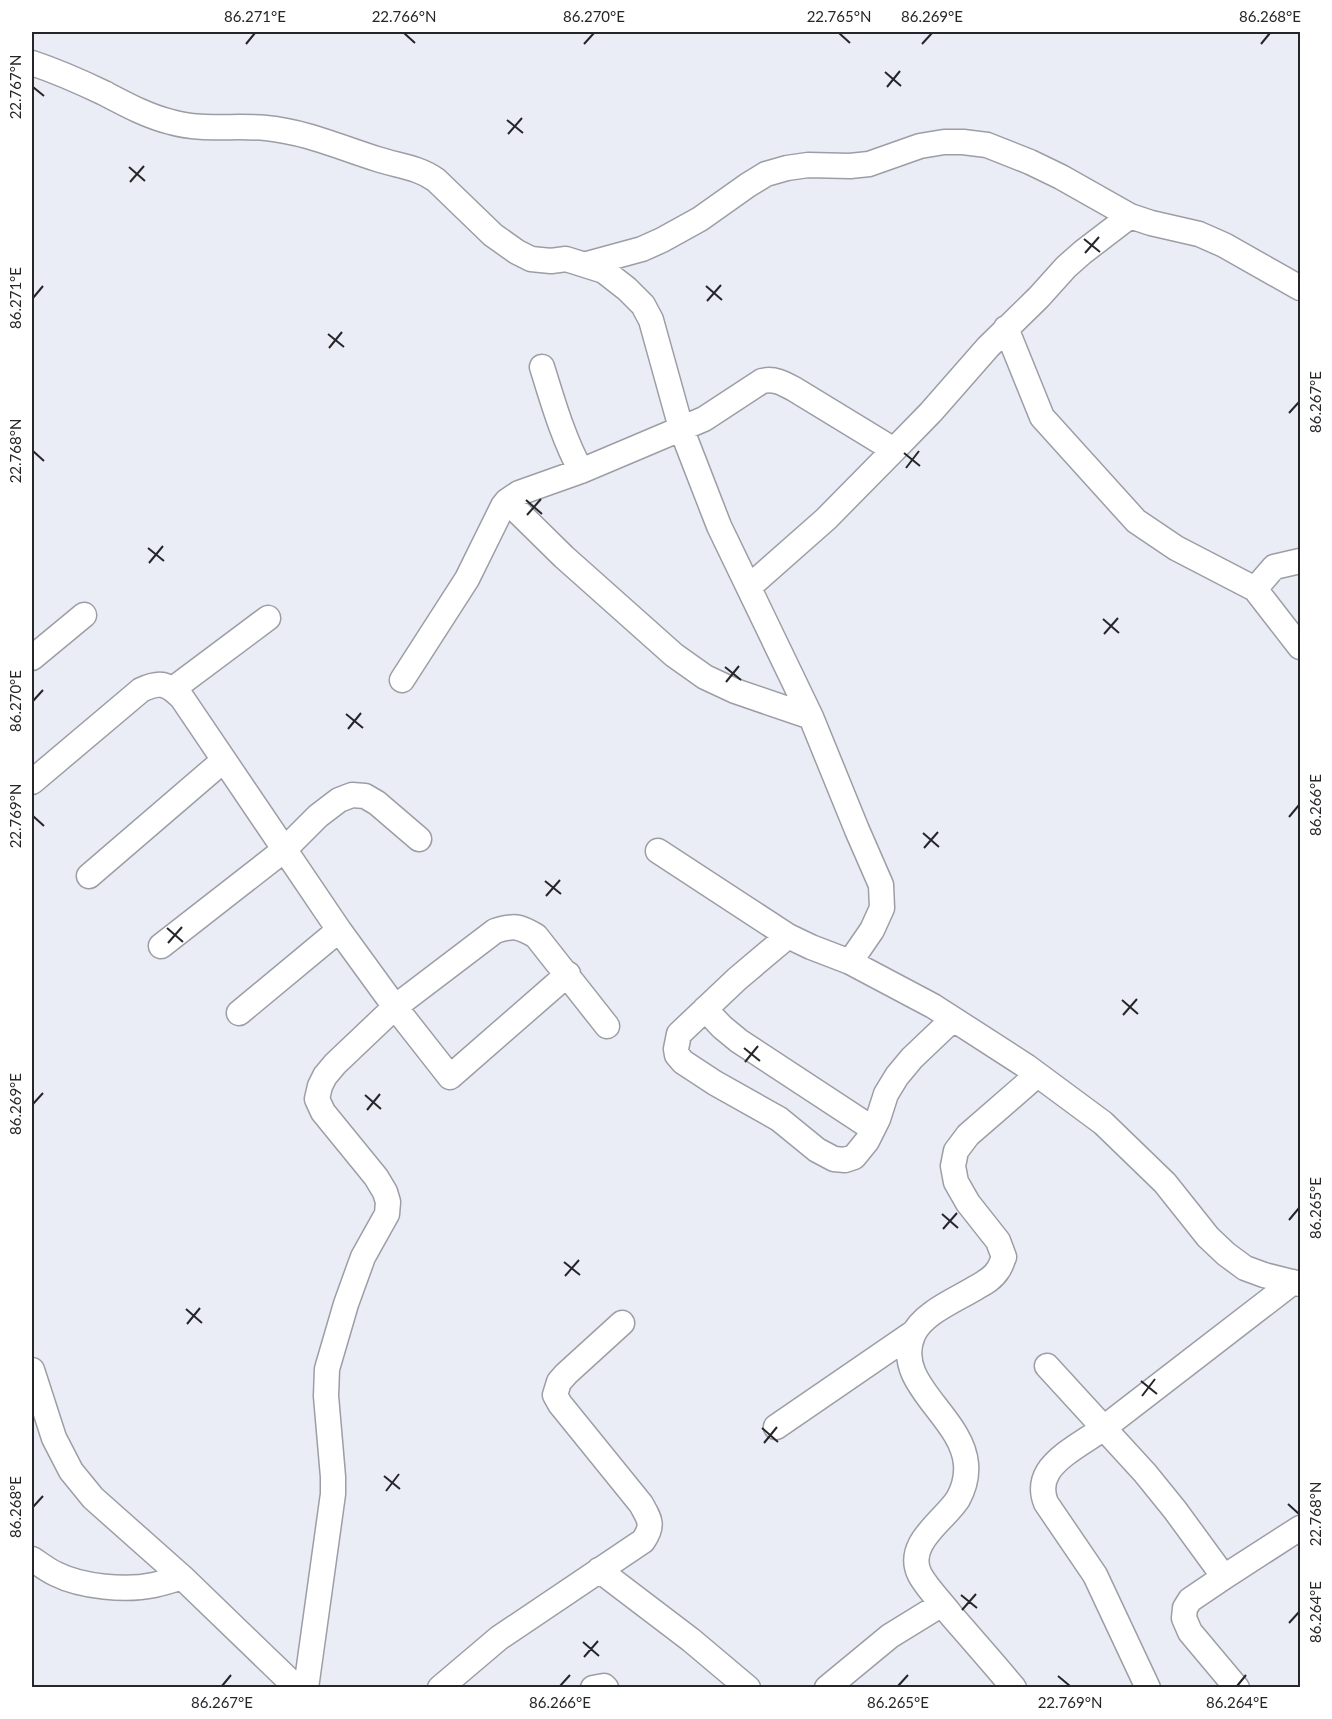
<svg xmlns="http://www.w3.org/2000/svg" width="1332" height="1719" font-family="Lato,sans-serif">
<rect width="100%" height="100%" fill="#ebedf6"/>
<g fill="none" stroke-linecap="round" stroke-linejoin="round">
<defs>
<path id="minor" d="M32 63C56 71 81 82 104 93 125 104 147 116 171 122 202 131 234 125 266 128 306 132 339 147 377 159 398 166 418 167 436 180L493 235 517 252 531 259 551 261 566 259 604 271 627 289 643 305 651 320 681 428 719 526 811 717 857 830 881 885 882 908 872 930 850 962
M587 264 642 249 662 240 700 219 748 185 766 174 787 168 808 165 850 166 869 164 920 146 944 142H963L987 145 1030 162 1061 177 1130 216 1151 223 1199 234 1224 245 1300 288
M1006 328 1042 417 1136 521 1176 548 1255 589 1300 647
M542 367C553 402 563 438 581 471
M507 501 564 557 674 655 705 677 735 691 811 717
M749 587 826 519 894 450 931 412 988 347 1039 297 1066 267 1083 252 1130 216
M1255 589 1274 567 1300 561
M32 658 84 615
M402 680 467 579 503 506 507 501 519 493 581 471 704 419 762 381C774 378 783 383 794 389L894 450
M173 689 268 618
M32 782 141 690C160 681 167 683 182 698L339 930 395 1007 450 1077 568 974
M658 851 788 936 811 947 850 962 933 1006 1026 1066 1103 1123 1165 1183 1208 1237 1226 1254 1245 1268 1264 1275 1300 1284
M89 876 224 760
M788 936 737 979 679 1034 676 1049 677 1055 683 1062 715 1083 779 1119 817 1150 834 1159 845 1160 854 1157 867 1141 878 1119 886 1094 897 1076 912 1058 953 1019
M161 946 284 850 318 816 339 800 352 795 365 796 377 803 419 839
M705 1009 722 1027 739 1041 873 1129
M239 1013 339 930
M1047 1366 1145 1473 1175 1510 1224 1577
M32 1370 54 1438 71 1471 93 1498 182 1577 297 1688
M776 1427 913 1333
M32 1559C40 1564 47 1570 56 1574 82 1587 126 1591 154 1585 163 1583 173 1580 182 1577
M599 1570 691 1640 748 1688
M306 1688 333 1494V1477L326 1396 327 1369 346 1304 363 1257 387 1214 388 1202 385 1192 376 1177 323 1112 317 1099 320 1086 325 1076 335 1064 395 1007 495 931C514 925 519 926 536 936L607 1026
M440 1688 499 1638 643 1541C654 1525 650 1520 641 1504L560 1404 555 1395 559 1382 566 1374 622 1323
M593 1688 604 1686 606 1688
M827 1688 890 1636 942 1604
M1014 1688C993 1663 972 1639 951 1615 942 1603 927 1588 920 1575 904 1544 944 1521 958 1499 964 1488 967 1475 966 1464 962 1416 892 1383 913 1335 922 1313 958 1299 977 1287 986 1282 993 1278 998 1270 1001 1266 1002 1261 1004 1257L998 1241 968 1203 956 1182 953 1166 956 1151 968 1135 1037 1075
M1148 1688 1095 1575 1046 1503C1042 1493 1042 1482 1048 1472 1059 1454 1088 1440 1105 1427 1168 1379 1230 1330 1293 1282
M1237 1688 1190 1632 1184 1618 1185 1608 1190 1600 1224 1577 1300 1528"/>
</defs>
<use href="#minor" stroke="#9c9ea6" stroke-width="27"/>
<use href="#minor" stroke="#fff" stroke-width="24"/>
</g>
<path fill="none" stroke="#252629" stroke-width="2" d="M404 33 415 43M839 33 850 43M246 44 255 33M584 44 594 33M922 44 932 33M1261 44 1270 33M885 72 901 86M33 87 44 96M887 87 900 71M507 120 523 133M508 134 522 118M129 167 145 181M130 182 144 166M1084 239 1100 252M1085 253 1099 237M706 286 722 300M33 298 43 286M707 301 721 285M328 334 344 347M329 348 342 332M1289 413 1299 402M33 451 44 461M904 453 920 466M906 468 919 451M526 500 542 514M527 515 541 499M148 548 164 561M149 563 163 546M1103 619 1119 633M1104 634 1118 618M725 667 741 680M726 682 739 666M33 701 43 690M346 714 363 728M348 729 361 713M33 816 44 826M1289 817 1299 805M923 833 939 847M924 848 938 832M545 881 561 894M546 896 560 880M167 928 183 942M168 943 182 927M1122 1000 1138 1014M1123 1015 1137 999M744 1048 760 1061M745 1062 758 1046M365 1095 381 1109M33 1104 43 1093M367 1110 380 1094M942 1214 958 1228M1289 1220 1299 1208M943 1229 957 1213M564 1262 580 1275M565 1276 579 1260M186 1309 202 1323M187 1324 200 1308M1141 1381 1157 1394M1142 1396 1155 1379M762 1428 778 1442M764 1443 777 1427M384 1476 400 1489M386 1491 399 1474M1288 1504 1299 1514M33 1507 43 1496M961 1595 977 1608M962 1610 976 1594M1289 1623 1299 1612M583 1642 599 1656M584 1657 598 1641M1058 1676 1070 1686M222 1686 231 1675M560 1686 570 1675M898 1686 908 1675M1237 1686 1246 1675"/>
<rect width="1332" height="1719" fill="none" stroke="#ffffff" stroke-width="66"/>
<rect x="33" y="33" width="1266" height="1653" fill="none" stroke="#252629" stroke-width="2"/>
<g font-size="15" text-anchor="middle" fill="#252629">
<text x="255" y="22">86.271°E</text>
<text x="404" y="22">22.766°N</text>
<text x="594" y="22">86.270°E</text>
<text x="839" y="22">22.765°N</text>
<text x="932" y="22">86.269°E</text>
<text x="1270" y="22">86.268°E</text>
<text transform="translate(16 87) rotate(-90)" y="5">22.767°N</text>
<text transform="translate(16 298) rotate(-90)" y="5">86.271°E</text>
<text transform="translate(1316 402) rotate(-90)" y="5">86.267°E</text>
<text transform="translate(16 451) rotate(-90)" y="5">22.768°N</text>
<text transform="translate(16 701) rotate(-90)" y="5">86.270°E</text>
<text transform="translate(1316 805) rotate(-90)" y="5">86.266°E</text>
<text transform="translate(16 816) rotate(-90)" y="5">22.769°N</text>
<text transform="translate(16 1104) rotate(-90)" y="5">86.269°E</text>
<text transform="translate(1316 1208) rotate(-90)" y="5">86.265°E</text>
<text transform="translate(16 1507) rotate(-90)" y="5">86.268°E</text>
<text transform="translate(1316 1514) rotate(-90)" y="5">22.768°N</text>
<text transform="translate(1316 1612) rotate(-90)" y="5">86.264°E</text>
<text x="222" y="1708">86.267°E</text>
<text x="560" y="1708">86.266°E</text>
<text x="898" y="1708">86.265°E</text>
<text x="1070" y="1708">22.769°N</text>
<text x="1237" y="1708">86.264°E</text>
</g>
</svg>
